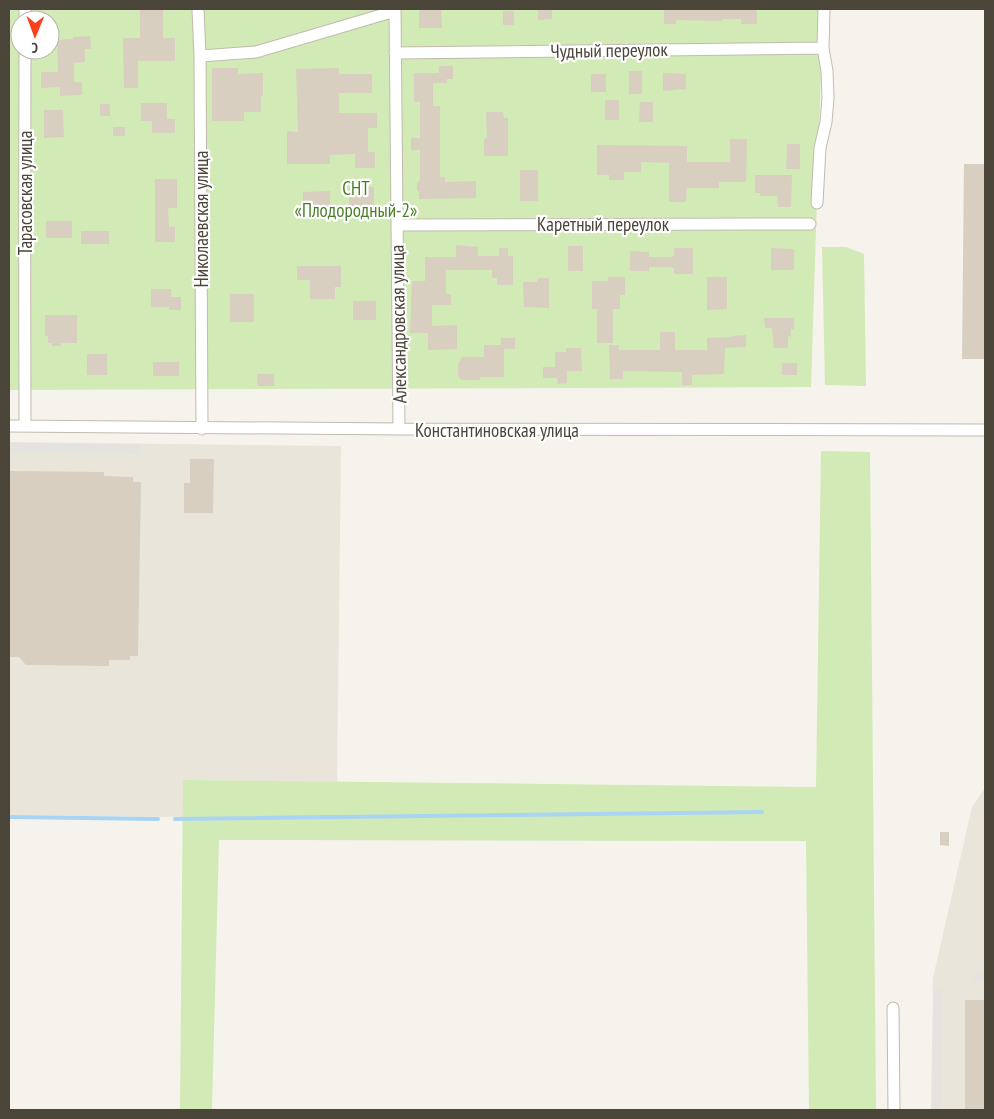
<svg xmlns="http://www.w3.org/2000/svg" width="994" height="1119" font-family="'PT Sans Narrow',sans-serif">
<rect width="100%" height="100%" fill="#f6f3ec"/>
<path fill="#eae5da" d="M9 442 341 446 337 782 183 780V817L9 815Z
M985 788V1110H931L933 978 972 807Z"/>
<path fill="#d2eab5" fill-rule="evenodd" d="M9 9H823L811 387 9 390ZM20 20H50V50H20Z
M822 247H846L864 254 866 386 825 385Z
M821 451 870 452 876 1110H809L806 841 219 840 212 1110H180L183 780 816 787Z"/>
<path fill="#e5e3e0" d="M11 443 140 445V454L11 452Z
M985 972V981L973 983 972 974Z
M934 989H942V1110H934Z"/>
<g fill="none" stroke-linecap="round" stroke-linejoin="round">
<path stroke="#a9d4f2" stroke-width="4" d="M9 817 158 819
M175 819 762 812"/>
</g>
<path fill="#d8cfc1" d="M140 9H163V38H175V61H138V88H124L123 38H140Z
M419 9H441L442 28H419Z
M538 9H552V19L538 20Z
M664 9H757V24H741V19H722V21L676 20V24H664Z
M503 11H514V25H503Z
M90 36 91 49H85V62L74 63V82H82V95L60 96V87L41 88V72H58L57 40 73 39V37Z
M439 66H453V79H447V83H433V106H440V177H445V182L476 181V198L419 199V191H417V182H419L420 177V150H411V138H420V102H414V73H439Z
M212 68H238V74L263 73V96H261V112H244V121H212Z
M339 68V74H372V93H339V113H377V128H368V152H375V168H355V154L330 155V164H287V131L298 132 296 69Z
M629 71H642V94H629Z
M663 73 686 74V89L663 91Z
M591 74H606V92H591Z
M605 100H619V120H605Z
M640 102H653V122H639Z
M141 103H167V119H175V133H152V121H141Z
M100 104H110V116H100Z
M44 110H63L64 137 44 138Z
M486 112H503L504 118H508V156H484V139L487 138Z
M113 127H125V136H113Z
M730 139H747L746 182H719V188H687L686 202H669V163L641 162V172H624V180H609V175H597V145L687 146V162H730Z
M787 144H800V169H786Z
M964 164H985V359H962Z
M520 170H538V201H520Z
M755 175H792L791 207H778L777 196H760V193H755Z
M155 179H177V208H168L169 227 175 226V242H155Z
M349 187H374V207H349Z
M330 191V206L341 205V215H330V209L303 210V192Z
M46 221H72V238H46Z
M81 231H109V244H81Z
M456 245 478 247V256H499V248H508V256H513V285H497V278H492V270H446V294H451V305H432V326L457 325V349L428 350V333H410L412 281H425V257H456Z
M568 246H583V271H568Z
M674 248H693V274H674V268L670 267H649V271H630V251L649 252V257H670L674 256Z
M771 248 794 249V270H771Z
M297 266H341V287H335V299H310V280H297Z
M608 277H625V295H620V309H613V343H597V309H592V281H608Z
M707 277H727V309L707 310Z
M538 278H549V308L524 307 523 282H537Z
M151 289H171V297H181V310H169V307H151Z
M230 294H254V322H230Z
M353 301H376V320H353Z
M45 315H77V343H61V346H52V343H48V336H45Z
M764 318H794V330L791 329V337L788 336V348H774L772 328H765Z
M660 332H675V350H707V338L731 337V336L746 335V347L725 348 724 374 692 375V385H682V372L623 371V379H610L609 345H619V350H660Z
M501 338H515V349H504V377H480V380H461L458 375V364L462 357H484V345H501Z
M566 348H581L582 371H567V383L558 384 557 378H543V367H555V352H566Z
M87 354H107V375H87Z
M153 362H179V376H153Z
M782 363H797V375H782Z
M257 374H274V386H258Z
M190 459H214L213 513H184V483H190Z
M9 471 104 472V476L133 477V482H141L138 656H130V660H109V666L26 665 19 657H9Z
M940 832H949V846L940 845Z
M965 1000H985V1110H965Z"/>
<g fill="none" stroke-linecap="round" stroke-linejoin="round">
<defs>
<path id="minor" d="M25 9V20
M198 9 200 56 202 429
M395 9 399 429
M25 50C24 175 25 301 25 426
M395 53 823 48
M200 56 256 52 395 11
M817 203 820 148 826 122 828 98 827 71 823 48 824 9
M397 225 810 224
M9 426 402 429 985 430
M893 1008 894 1110"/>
</defs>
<use href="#minor" stroke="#c2bbae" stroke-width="13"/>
<use href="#minor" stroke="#fff" stroke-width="11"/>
</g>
<g text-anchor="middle" stroke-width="4.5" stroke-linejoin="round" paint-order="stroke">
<g font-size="19" fill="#4b4439" stroke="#fff">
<text transform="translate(609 50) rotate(-1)" y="7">Чудный переулок</text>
<text transform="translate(25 193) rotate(-90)" y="7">Тарасовская улица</text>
<text transform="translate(201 219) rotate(-90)" y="7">Николаевская улица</text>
<text x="603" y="231">Каретный переулок</text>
<text transform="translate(398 324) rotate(-91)" y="7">Александровская улица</text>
<text x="497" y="437">Константиновская улица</text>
</g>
<g font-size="19" fill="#4a7f2a" stroke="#fff">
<text x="356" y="195">СНТ<tspan x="356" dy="22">«Плодородный-2»</tspan></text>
</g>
</g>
<rect width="994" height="1119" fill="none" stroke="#4b4439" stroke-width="20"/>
<g transform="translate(35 35) rotate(181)"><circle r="24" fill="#ffffff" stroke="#b7b4b0"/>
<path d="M0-4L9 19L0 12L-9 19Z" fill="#fc3f1d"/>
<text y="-8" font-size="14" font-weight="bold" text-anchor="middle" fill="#4b4439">С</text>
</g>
</svg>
